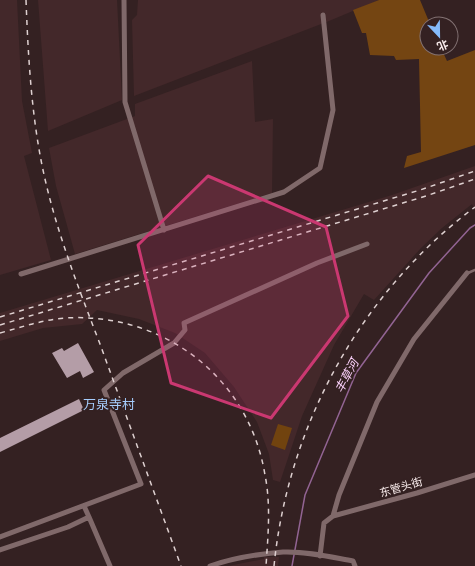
<svg xmlns="http://www.w3.org/2000/svg" width="475" height="566" font-family="'Source Sans 3','Noto Sans SC',sans-serif">
<rect width="100%" height="100%" fill="#342122"/>
<path fill="#43282a" d="M0 0H17L22 101 32 153 24 156 51 260 0 275Z
M38 0H117L122 100 48 131Z
M138 0H379L329 21 134 96 132 20 137 15Z
M252 61 255 122 273 119 272 193 75 254 56 186 49 148 135 116V104Z
M475 166V210L472 204 442 228 421 248 374 300 364 294 334 345 302 416 280 482 273 480 269 454 257 422 234 387 205 353 175 333 139 319 97 310 82 324 43 328 0 341V313L392 195Z
M264 557H279L278 566H228L264 559Z"/>
<path fill="#71430f" d="M278 424 292 428 285 450 271 445Z"/>
<path fill="#744512" d="M379 0H420L430 24H427V48H441L447 61 475 50V145L404 168 407 156 421 152 419 59 396 60 394 56 370 55 366 33H362L353 10Z"/>
<g fill="none" stroke-linecap="round" stroke-linejoin="round">
<path stroke="#926493" stroke-width="1.5" d="M292 566 305 495 356 373 429 273 470 228 475 225"/>
</g>
<path fill="#b49da7" d="M78 343 94 372 83 378 80 371 67 378 52 353 62 348 64 351Z
M79 399 84 410 0 452V438Z"/>
<g fill="none" stroke-linecap="round" stroke-linejoin="round">
<path stroke="#80696a" stroke-width="2.5" d="M468 273 475 270"/>
<path stroke="#80696a" stroke-width="5" d="M124 0 125 102 164 230
M21 274 284 192 320 168 333 110 323 15
M84 506 89 517
M333 516 417 493 475 475
M0 537 141 484 104 390 123 373 174 343 185 330 184 323 317 263 367 244
M0 550 68 527 89 517 110 566
M320 556 324 523 333 516 339 495 377 402 414 339 467 273
M210 566C233 558 258 554 283 552 306 551 331 557 353 561L355 566"/>
<path stroke="#ded0d0" stroke-width="1.5" stroke-dasharray="5 5" stroke-linecap="butt" d="M26 0C28 53 31 108 41 160 53 223 77 284 100 344 127 418 154 492 181 566
M0 317 420 190 475 171
M0 325 426 196 475 179
M0 333C22 327 42 320 65 318 163 312 249 377 265 475 271 505 268 536 266 566
M274 566C288 425 361 292 475 207"/>
</g>
<path fill="#ca3871" fill-opacity="0.2" stroke="#ca3871" stroke-width="3" stroke-linejoin="round" d="M208 176 326 227 348 316 271 418 171 383 138 245Z"/>
<g text-anchor="middle" stroke-width="4" stroke-linejoin="round" paint-order="stroke">
<g font-size="11" fill="#f9ecec" stroke="#342122">
<text transform="translate(401 487) rotate(-16)" y="4">东管头街</text>
</g>
<g font-size="12" font-style="italic" fill="#fad0fa" stroke="#342122">
<text transform="translate(347 376) rotate(-62)" y="4">丰草河</text>
</g>
<g font-size="13" fill="#a6cefe" stroke="#342122">
<text x="109" y="409">万泉寺村</text>
</g>
</g>
<g transform="translate(439 36) rotate(158)"><circle r="19" fill="#342122" stroke="#837273"/>
<path d="M0-3L7 15L0 10L-7 15Z" fill="#85bbfb"/>
<text y="-6" font-size="11" font-weight="bold" text-anchor="middle" fill="#f9ecec">北</text>
</g>
</svg>
